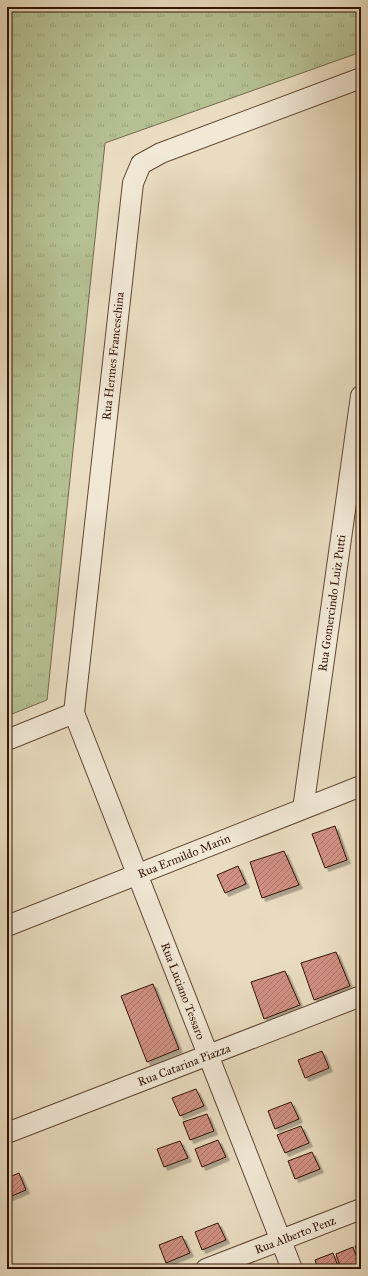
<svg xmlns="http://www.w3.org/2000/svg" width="368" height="1276" font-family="'IM FELL Great Primer',serif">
<defs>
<pattern id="grass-tufts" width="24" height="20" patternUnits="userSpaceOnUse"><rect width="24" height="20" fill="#b5c093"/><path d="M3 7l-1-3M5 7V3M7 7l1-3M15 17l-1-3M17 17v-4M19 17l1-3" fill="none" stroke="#9ca47d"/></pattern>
<pattern id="building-hatch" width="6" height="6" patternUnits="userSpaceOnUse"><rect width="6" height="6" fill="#d09083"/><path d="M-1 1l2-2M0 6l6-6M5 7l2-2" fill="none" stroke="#a97469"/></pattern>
<filter id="shadow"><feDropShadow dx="3.5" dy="3.5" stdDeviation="0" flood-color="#0004"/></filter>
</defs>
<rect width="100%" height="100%" fill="#e9dcc0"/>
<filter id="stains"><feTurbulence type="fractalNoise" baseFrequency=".005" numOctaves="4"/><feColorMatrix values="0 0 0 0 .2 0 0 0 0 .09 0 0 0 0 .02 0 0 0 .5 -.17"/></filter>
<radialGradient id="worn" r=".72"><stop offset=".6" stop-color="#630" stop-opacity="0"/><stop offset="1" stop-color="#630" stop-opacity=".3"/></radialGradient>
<path fill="url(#grass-tufts)" stroke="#746a4b" d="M7 7H361V52L105 143 47 700 7 716Z"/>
<path fill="url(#building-hatch)" stroke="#321503" filter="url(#shadow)" d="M335 826 347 860 325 868 312 834Z
M284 851 299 885 262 898 250 862Z
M238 866 246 884 225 893 217 875Z
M336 952 350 986 314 1000 301 963Z
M285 971 300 1005 264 1019 251 982Z
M153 984 179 1049 147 1062 121 996Z
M322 1051 329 1068 305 1078 298 1060Z
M196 1089 204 1106 180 1116 172 1098Z
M291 1102 299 1119 275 1129 268 1111Z
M207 1114 214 1131 190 1140 183 1122Z
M301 1126 309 1143 285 1153 277 1135Z
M218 1140 226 1157 202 1167 195 1149Z
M180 1141 188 1158 164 1167 157 1149Z
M312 1152 320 1169 295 1179 288 1161Z
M19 1173 26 1190 7 1198V1178Z
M218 1223 226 1240 202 1250 195 1232Z
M182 1236 190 1253 166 1263 159 1245Z
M361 1244V1263L355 1246Z
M353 1247 361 1269H341L336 1254Z
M333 1253 339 1269H318L315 1260Z"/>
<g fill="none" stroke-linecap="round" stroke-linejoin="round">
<defs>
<path id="minor" d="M74 713 292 1269
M7 740 74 713 133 183 141 164 161 153 361 78
M303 809 361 396
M7 926 361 786
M7 1133 361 996
M206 1269 361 1209"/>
</defs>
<use href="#minor" stroke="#604732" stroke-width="22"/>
<use href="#minor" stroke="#f1e8d6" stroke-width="20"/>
</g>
<g text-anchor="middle" stroke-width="3" stroke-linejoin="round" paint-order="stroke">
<g font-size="12" fill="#321503" stroke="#f1e8d6">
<text transform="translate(113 356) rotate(-84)" y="4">Rua Hermes Franceschina</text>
<text transform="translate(332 603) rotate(-82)" y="4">Rua Gomercindo Luiz Putti</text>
<text transform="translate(184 856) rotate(-22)" y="4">Rua Ermildo Marin</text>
<text transform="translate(183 991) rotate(69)" y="4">Rua Luciano Tessaro</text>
<text transform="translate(184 1065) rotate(-21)" y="4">Rua Catarina Piazza</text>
<text transform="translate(295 1235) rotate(-21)" y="4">Rua Alberto Penz</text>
</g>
</g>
<rect width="368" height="1276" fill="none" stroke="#e9dcc0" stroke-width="24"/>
<rect x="8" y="8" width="352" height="1260" fill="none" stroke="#321503" stroke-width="2"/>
<rect x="12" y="12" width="344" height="1252" fill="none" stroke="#321503"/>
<rect width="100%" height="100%" filter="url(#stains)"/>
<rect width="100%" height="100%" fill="url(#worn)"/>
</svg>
